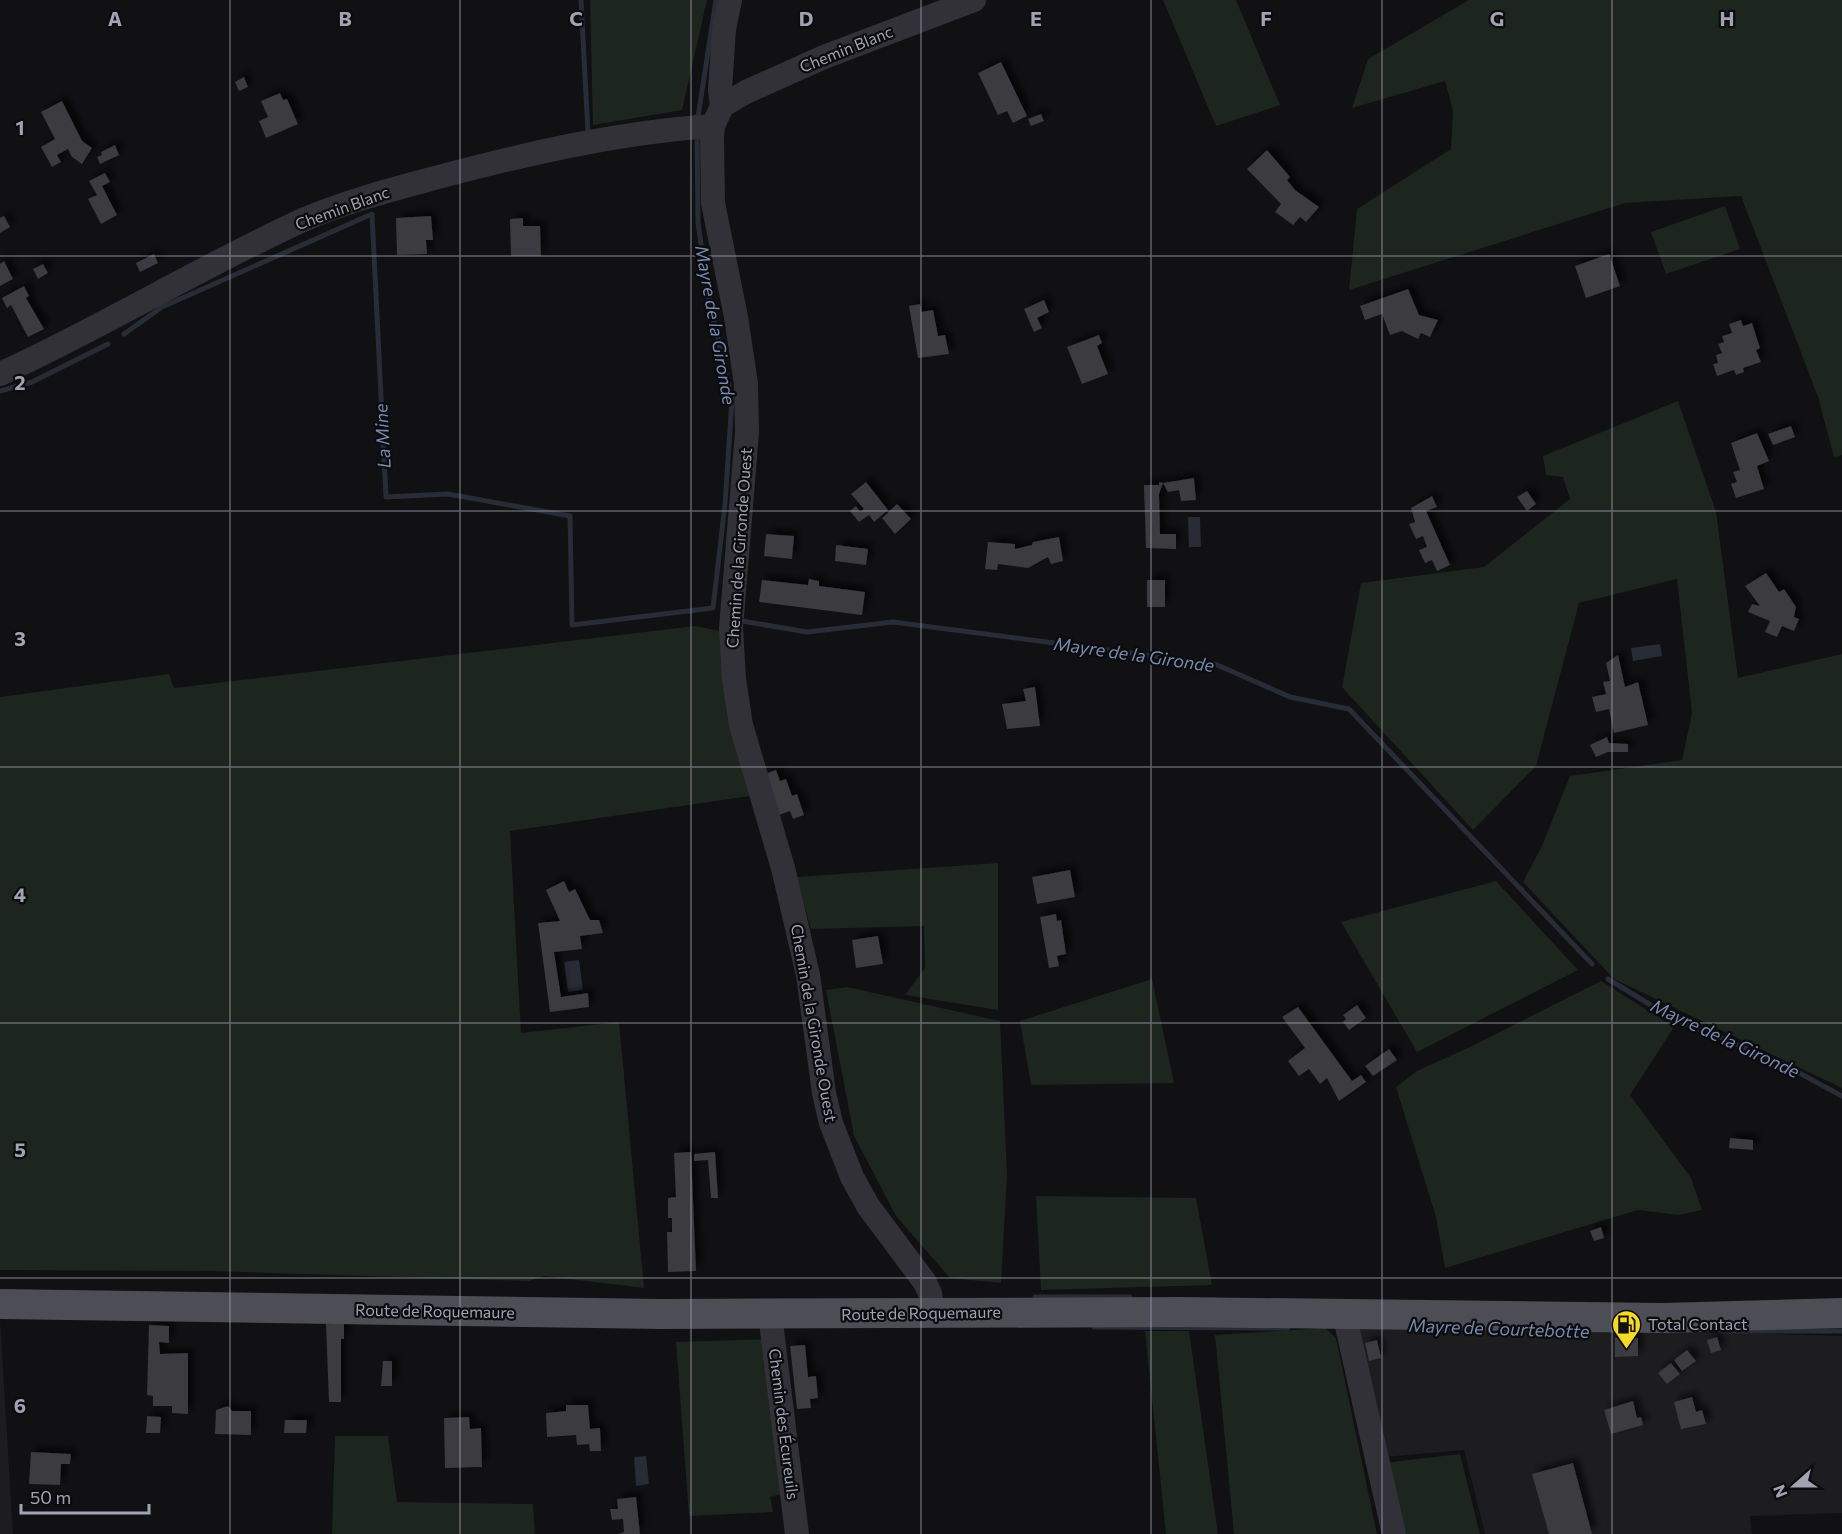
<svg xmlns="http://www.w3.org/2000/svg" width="1842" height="1534" font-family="Commissioner,sans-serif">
<defs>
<filter id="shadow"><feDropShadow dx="5.5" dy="-5.5" stdDeviation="3" flood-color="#0009"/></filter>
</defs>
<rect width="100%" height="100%" fill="#111012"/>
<path fill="#1d1c1f" d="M0 1320 13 1534H0Z
M1357 1323 1842 1336V1513L1750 1516 1752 1534H1485L1464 1450 1384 1457Z"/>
<path fill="#1d251f" d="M590 0H707L682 110 593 125Z
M1163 0H1236L1280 105 1216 126Z
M1469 0H1842V455L1834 457 1818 397 1741 196 1625 203 1349 290 1357 209 1451 149 1453 111 1445 81 1352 108 1368 59Z
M1725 206 1740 249 1666 274 1651 232Z
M1678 401 1716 512 1738 678 1842 654V1088L1614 979 1523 882 1542 846 1570 776 1682 760 1692 713 1677 579 1579 603 1536 766 1473 830 1342 687 1361 583 1484 567 1570 499 1563 477 1546 475 1543 456Z
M695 626 720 631 750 796 510 831 521 1033 619 1022 644 1288 544 1276 529 1281 209 1271 0 1270V697L169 674 174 688Z
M998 863V1010L905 995 925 968 924 926 811 929 796 877Z
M1496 881 1578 970 1417 1052 1341 922Z
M1152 979 1174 1083 1031 1085 1020 1021Z
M1601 981 1674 1027 1630 1095 1691 1178 1702 1210 1679 1215 1638 1210 1445 1268 1436 1217 1396 1087 1417 1071 1470 1047Z
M847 987 1000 1021 1007 1174 1001 1283 950 1278 896 1216 854 1136 826 990Z
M1036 1196 1196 1198 1212 1285 1041 1290Z
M1325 1328 1336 1338 1377 1534H1234L1215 1335Z
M1145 1331H1189L1218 1534H1166Z
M769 1339 781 1494 770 1497 773 1512 689 1516 676 1342Z
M335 1436H388L397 1502 533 1504 535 1534H332Z
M1460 1454 1480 1534H1399L1383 1463Z"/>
<path fill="#272c36" d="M1188 517H1200L1201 547H1189Z
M1660 644 1662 656 1633 661 1631 648Z
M579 960 583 990 568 992 564 962Z
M646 1456 649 1484 636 1486 634 1457Z"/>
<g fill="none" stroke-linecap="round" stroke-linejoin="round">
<path stroke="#272c36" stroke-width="5" d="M581 0 588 133
M695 117H698L716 0
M697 135 698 223 709 299 732 400 725 504 713 608
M124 334 162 307 372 214 386 497 448 494 570 516 572 625 713 608
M0 391 32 382 108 344
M742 621 807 632 893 622 1215 664 1290 697 1349 709 1592 964
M1608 979 1672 1018 1779 1062 1842 1096
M1035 1297H1130
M1094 1327 1288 1328
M1720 1331H1842"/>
</g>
<path fill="#3a3a3f" filter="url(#shadow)" d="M1001 62 1027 116 1013 123 1007 111 998 115 978 73Z
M244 77 248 87 239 91 235 82Z
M280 93 283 100 287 99 298 124 266 138 259 121 268 117 261 101Z
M62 101 82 141 92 148 82 164 72 157 68 149 57 155 61 162 52 167 41 147 55 139 41 112Z
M1041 114 1044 121 1031 126 1028 119Z
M115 145 119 155 100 164 97 157 102 155 101 152Z
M1267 150 1290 177 1287 180 1295 190 1319 207 1306 222 1300 217 1293 225 1275 212 1281 204 1247 169Z
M105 173 110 182 102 186 117 215 101 224 88 199 97 195 89 181Z
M4 216 10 227 0 233V218Z
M431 216 433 240H426L427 254 397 255 396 218Z
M523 218V226H540L541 256H511L510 219Z
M154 254 158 263 140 272 136 263Z
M1609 254 1620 286 1586 298 1575 266Z
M4 261 13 279 0 286V264Z
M43 264 48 273 38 279 33 269Z
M24 286 29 296 26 298 44 329 28 337 11 305 7 308 2 298Z
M1408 289 1419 315 1438 320 1430 337 1421 333 1418 339 1402 331 1390 335 1382 314 1365 320 1360 306Z
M1044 300 1049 312 1037 318 1042 328 1034 332 1024 309Z
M920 304 921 312 933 310 938 336 945 335 949 354 918 358 909 306Z
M1741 320 1743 326 1752 323 1760 348 1756 350 1761 362 1743 368 1744 372 1736 375 1734 370 1717 376 1713 364 1718 363 1716 355 1722 353 1718 344 1724 342 1722 336 1732 333 1729 324Z
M1099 335 1102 343 1097 346 1108 374 1082 384 1067 347Z
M1791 426 1795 437 1773 445 1768 434Z
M1757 433 1769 461 1757 466 1764 489 1736 498 1731 484 1737 482 1733 472 1740 470 1731 443Z
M1194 478 1196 500 1181 501 1179 490 1168 492 1163 483Z
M866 482 888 510 874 522 869 515 859 522 850 511 856 506 860 512 864 509 851 494Z
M1159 482 1163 483 1159 494 1160 534H1176V549L1146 548 1144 485H1159Z
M1527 491 1536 504 1527 511 1517 497Z
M1432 496 1437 507 1426 511 1450 565 1437 571 1432 560 1425 563 1419 550 1427 547 1423 536 1416 539 1409 524 1415 522 1411 508Z
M897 504 911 519 895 534 882 518Z
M766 534 794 536 792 559 764 556Z
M1059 537 1063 561 1051 564 1048 557 1028 568 998 564 997 570 985 569 988 542 1015 544V549L1032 545 1033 542Z
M836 545 868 549 866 565 835 561Z
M1766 573 1779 592 1784 589 1796 607 1794 617 1799 619 1794 631 1782 626 1777 637 1765 632 1770 621 1748 612 1752 604 1760 606 1745 586Z
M809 579 819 581V586L865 592 862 615 759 602 762 580 808 585Z
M1147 580H1165V607H1147Z
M1618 655 1625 687 1638 682 1648 725 1614 733 1609 709 1596 712 1592 697 1606 694 1603 682 1610 681 1606 663Z
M1035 687 1040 726 1007 729 1002 704 1026 701 1023 689Z
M1607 737 1609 743 1628 744V752H1608L1596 757 1590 745Z
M776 770 780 781 786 779 792 796 797 794 804 815 793 819 790 811 779 815 765 774Z
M1070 870 1075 897 1037 904 1032 877Z
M564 881 569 892 575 889 590 920H599L603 933 580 936 582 949 554 952 561 997 588 993 589 1007 550 1012 538 923 560 921 546 890Z
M1056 914 1057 921 1061 920 1066 954 1057 956 1059 966 1049 968 1040 917Z
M878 936 883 964 856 968 852 940Z
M1357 1005 1366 1018 1349 1030 1343 1022 1346 1019 1343 1015Z
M1298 1007 1352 1081 1361 1075 1366 1082 1339 1101 1327 1078 1320 1084 1309 1069 1299 1076 1288 1061 1305 1048 1282 1017Z
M1389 1049 1397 1060 1373 1076 1365 1066Z
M1730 1138 1753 1140V1150L1729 1148Z
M691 1152 696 1271 668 1272 667 1232H672V1218H668V1198L676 1197 674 1153Z
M715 1152 718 1198H711L708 1160 694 1161V1154Z
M1601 1227 1604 1238 1594 1241 1590 1231Z
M326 1324H344V1339H341V1402H329Z
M149 1325 169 1326V1343L159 1342 160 1354 188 1353V1414L172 1413V1406H153V1396L147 1395Z
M1717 1337 1721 1350 1711 1353 1707 1340Z
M1615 1338H1638V1356L1615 1357Z
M1377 1340 1381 1358 1369 1361 1365 1343Z
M805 1345 808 1377 816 1376 818 1398 810 1399 811 1408 797 1409 790 1346Z
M1687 1350 1696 1361 1682 1371 1674 1360Z
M383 1361H392V1386H381Z
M1671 1363 1680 1374 1667 1384 1658 1373Z
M1692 1397 1696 1412 1702 1410 1706 1424 1681 1429 1674 1402Z
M1633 1401 1637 1418 1641 1417 1643 1425 1611 1434 1604 1410Z
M566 1405H588L590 1429 600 1428 601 1451H590L589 1444 577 1445 576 1435 547 1437 546 1413 566 1411Z
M228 1406 232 1411H251V1435L215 1434 216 1410Z
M147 1416 161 1417 160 1433H146Z
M469 1417 470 1429 481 1428 482 1467 445 1468 444 1418Z
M285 1420H307L306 1433H284Z
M31 1452 71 1454 70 1464H61L60 1485 29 1484Z
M1573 1463 1592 1534H1549L1532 1474Z
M636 1497 640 1534H618L624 1532 623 1519 612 1520 610 1509H618L617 1499Z"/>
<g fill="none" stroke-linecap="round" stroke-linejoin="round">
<path stroke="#323137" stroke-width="24" d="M730 0 724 29 720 90 722 106 713 126 712 138 713 203 736 317 746 384 747 433 731 628 734 679 741 725 783 868 808 975 824 1093 831 1123 852 1177 868 1206 924 1281 930 1293 933 1314
M722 106 746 92 824 57 974 0
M0 374C103 327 200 267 303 220 349 200 398 188 446 175 534 152 622 132 713 126
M1344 1313 1394 1534
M770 1314 797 1534"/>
<path stroke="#4d4d56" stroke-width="30" d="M0 1304 661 1314 1180 1312 1663 1318 1842 1313"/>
</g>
<path fill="none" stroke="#a1a3b3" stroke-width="1.5" stroke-opacity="0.55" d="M230 0V1534M460 0V1534M691 0V1534M921 0V1534M1151 0V1534M1382 0V1534M1612 0V1534M0 256H1842M0 511H1842M0 767H1842M0 1023H1842M0 1278H1842"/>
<defs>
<symbol id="fuel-pin" viewBox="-11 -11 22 30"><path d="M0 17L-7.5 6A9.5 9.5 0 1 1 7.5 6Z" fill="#f5d926" stroke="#0c0b0d"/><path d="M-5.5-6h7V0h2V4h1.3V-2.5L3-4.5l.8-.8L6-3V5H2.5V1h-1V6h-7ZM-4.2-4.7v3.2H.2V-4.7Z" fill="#111"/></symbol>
</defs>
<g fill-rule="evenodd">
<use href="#fuel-pin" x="1610" y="1308" width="33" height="45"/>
</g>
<g text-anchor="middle" stroke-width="4.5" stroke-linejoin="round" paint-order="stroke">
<g font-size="16" fill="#a1a3b3" stroke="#0c0b0d">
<text transform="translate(846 49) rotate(-22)" y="6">Chemin Blanc</text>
<text transform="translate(342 208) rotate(-20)" y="6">Chemin Blanc</text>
<text transform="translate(739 548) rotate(-86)" y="6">Chemin de la Gironde Ouest</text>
<text transform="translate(814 1023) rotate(80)" y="6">Chemin de la Gironde Ouest</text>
<text transform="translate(435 1311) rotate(1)" y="6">Route de Roquemaure</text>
<text transform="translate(921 1313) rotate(-1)" y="6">Route de Roquemaure</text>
<text transform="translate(784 1424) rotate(83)" y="6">Chemin des Écureuils</text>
</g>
<g font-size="16" fill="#a1a3b3" stroke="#0c0b0d" text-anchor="start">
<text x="1648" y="1330">Total Contact</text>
</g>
<g font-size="18" font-style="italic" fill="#778ab0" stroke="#0c0b0d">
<text transform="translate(715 325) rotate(80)" y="6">Mayre de la Gironde</text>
<text transform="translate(383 436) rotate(-93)" y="6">La Mine</text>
<text transform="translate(1134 655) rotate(8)" y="6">Mayre de la Gironde</text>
<text transform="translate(1725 1039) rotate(25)" y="6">Mayre de la Gironde</text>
<text transform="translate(1499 1329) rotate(2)" y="6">Mayre de Courtebotte</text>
</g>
</g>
<g font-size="20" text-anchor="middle" font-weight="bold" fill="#a1a3b3" stroke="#0c0b0d" stroke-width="4.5" stroke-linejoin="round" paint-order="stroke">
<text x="115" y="26">A</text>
<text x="345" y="26">B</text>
<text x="576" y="26">C</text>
<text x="806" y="26">D</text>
<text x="1036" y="26">E</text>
<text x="1266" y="26">F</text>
<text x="1497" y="26">G</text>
<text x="1727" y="26">H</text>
<text x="20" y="135">1</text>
<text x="20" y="390">2</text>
<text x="20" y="646">3</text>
<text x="20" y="902">4</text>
<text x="20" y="1157">5</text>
<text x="20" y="1413">6</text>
</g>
<g transform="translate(1794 1486) rotate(249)" stroke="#0c0b0d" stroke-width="4.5" paint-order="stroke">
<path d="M0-4.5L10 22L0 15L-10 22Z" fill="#a1a3b3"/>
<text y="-9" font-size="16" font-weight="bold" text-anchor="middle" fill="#a1a3b3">N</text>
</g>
<path d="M21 1504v9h128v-9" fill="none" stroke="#a1a3b3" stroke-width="3"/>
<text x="30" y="1504" font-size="18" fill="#a1a3b3" stroke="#0c0b0d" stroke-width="4.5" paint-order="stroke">50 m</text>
</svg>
